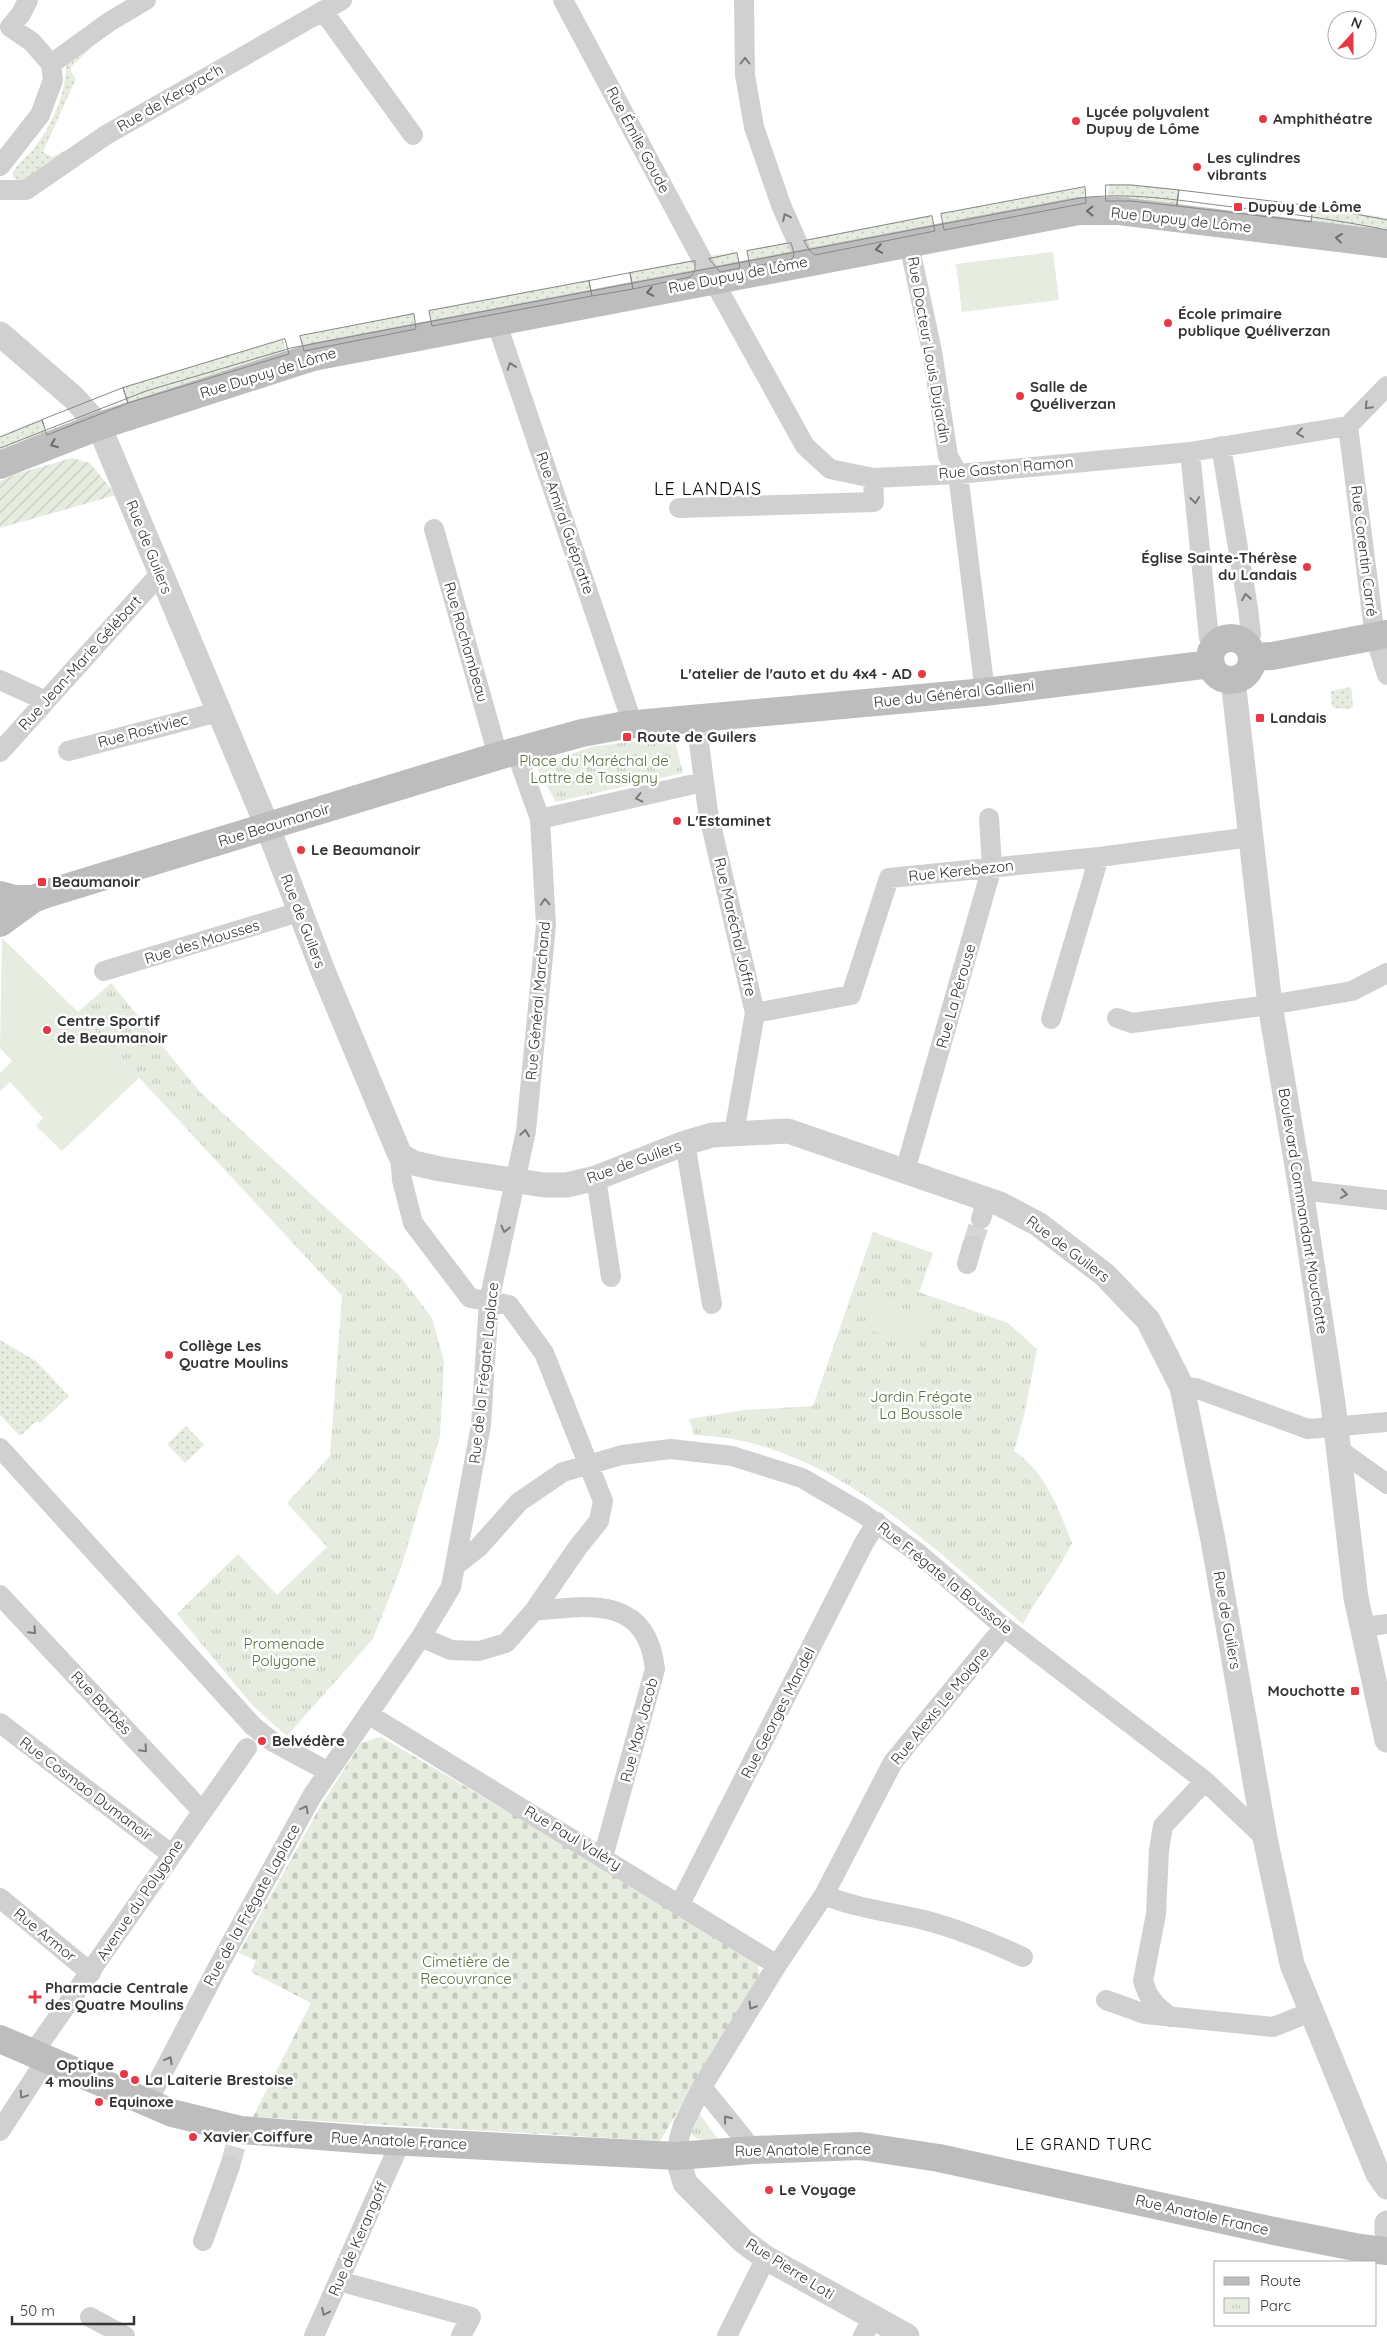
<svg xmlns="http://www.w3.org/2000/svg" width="1387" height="2336" font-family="Quicksand,sans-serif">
<defs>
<pattern id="grass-dots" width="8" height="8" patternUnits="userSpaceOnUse" patternTransform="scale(1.25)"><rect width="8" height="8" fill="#e6ecdf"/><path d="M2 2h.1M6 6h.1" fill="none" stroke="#c6cbc0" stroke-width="1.8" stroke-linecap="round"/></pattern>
<pattern id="cemetery-stones" width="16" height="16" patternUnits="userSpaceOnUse" patternTransform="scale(1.25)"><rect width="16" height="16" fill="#e6ecdf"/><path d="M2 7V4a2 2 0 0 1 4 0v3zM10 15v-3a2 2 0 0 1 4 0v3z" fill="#c6cbc0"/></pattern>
<pattern id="park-tufts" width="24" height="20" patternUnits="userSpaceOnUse" patternTransform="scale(1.25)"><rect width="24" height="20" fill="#e6ecdf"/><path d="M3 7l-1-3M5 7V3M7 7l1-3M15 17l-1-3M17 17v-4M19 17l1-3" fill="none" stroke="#c6cbc0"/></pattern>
<pattern id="garden-furrows" width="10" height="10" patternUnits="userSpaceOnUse" patternTransform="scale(1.25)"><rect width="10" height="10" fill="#e6ecdf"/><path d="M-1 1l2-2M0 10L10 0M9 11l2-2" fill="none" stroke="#c6cbc0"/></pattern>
</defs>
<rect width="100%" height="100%" fill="#fff"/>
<path fill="url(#grass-dots)" d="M101 38 71 67V72L75 77V81L43 152 52 157 68 149 24 180 17 181 13 177V172C17 165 23 160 29 154 51 129 67 94 66 61Z
M1109 184H1130L1178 189 1176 214 1108 198Z
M1085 187 1084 199 945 232 941 213Z
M1313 205 1387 218V240L1309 230Z
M931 215 935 234 812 253 804 240Z
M789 242 794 253 750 269 747 250Z
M736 252 740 268 721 274 710 256Z
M692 260 696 267 695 271 633 289 630 272Z
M589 280 592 296 431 322 429 310Z
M413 313 415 319 412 326 303 347 300 336Z
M283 339 286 354 129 406 122 387Z
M41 419 50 441 0 461V436Z
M1351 687 1353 707 1350 709 1335 708 1332 706 1331 691Z
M0 1340 36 1361 69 1396 40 1423 37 1421 20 1436 0 1415Z
M186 1426 204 1445 185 1463 167 1444Z"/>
<path fill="url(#cemetery-stones)" d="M381 1737 756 1957 760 1976 660 2141 253 2117 311 2003 251 1972 256 1961 239 1953 320 1807 361 1743Z"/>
<path fill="url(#park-tufts)" d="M674 736 683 773 556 802 536 766 591 747Z
M111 983 200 1092 399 1275 432 1318 444 1362 440 1436 402 1565 373 1639 287 1736 253 1706 177 1614 238 1554 277 1595 327 1547 287 1503 330 1456 342 1296 78 1012Z
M873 1232 933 1253 919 1292 1008 1323 1037 1349 1024 1416 1014 1451C1044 1469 1060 1512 1072 1543 1058 1572 1038 1596 1023 1624 927 1544 827 1439 694 1435L689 1419 744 1410 813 1406Z
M699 2113 718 2139C707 2139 696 2143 691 2132Z"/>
<path fill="url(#garden-furrows)" d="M72 458 90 463 116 495 0 528V481L16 474Z"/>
<path fill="#e6ecdf" d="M1053 252 1059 300 962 312 956 264Z
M2 938 78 1012 139 1078 62 1151 36 1126 43 1118 10 1082 0 1091V1073L12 1061 0 1048Z
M874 1301 928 1318 919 1346 865 1329Z"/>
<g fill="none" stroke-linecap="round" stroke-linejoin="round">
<path stroke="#d6d6d6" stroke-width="20" stroke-dasharray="20 10" stroke-linecap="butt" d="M972 1246 981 1219
M230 2166 237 2141"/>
<path stroke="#d0d0d0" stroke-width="20" d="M563 0 707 269 805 446 830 469 873 478 958 474 1190 452 1348 426 1387 386
M744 0 745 75 754 127 781 205 806 262
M323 11 413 135
M10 27 32 42 51 64
M10 27 21 14 28 0
M0 166 40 115 53 80 51 64 109 22 146 0
M0 190H26L106 135 342 0
M909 244 932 351 948 456 958 474 985 692
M496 321 633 725
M1348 426 1375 637 1387 675
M1221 446 1248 608 1251 635 1245 643
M1190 452 1209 638 1214 646
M679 508 874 502 873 478
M434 529 498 756
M0 680 46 701
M696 720 708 812 755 1013 734 1133
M68 751 218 712
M0 752 160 574
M540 819 703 782
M104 971 299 912
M755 1013 851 995 889 878 1099 857 1251 837
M1117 1018 1132 1023 1270 1005 1352 991 1387 973
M1051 1019 1099 857
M685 1143 712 1304
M400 1155 402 1180 413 1223 470 1298 509 1305 544 1353 603 1501 599 1521 578 1547 534 1611 506 1643 479 1651 451 1650 421 1637
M905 1171 992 867 989 818
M596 1178 611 1277
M1301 1190 1387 1200
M981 1219 987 1199
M967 1264 972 1246
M1182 1387 1195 1388 1308 1429 1387 1422
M0 1448 253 1726 273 1742 327 1771
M1337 1448 1387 1484
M456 1565 479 1547 519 1502 563 1472 622 1455 671 1449 732 1456 802 1478 862 1513 918 1553 1004 1627 1205 1781 1265 1838
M0 1595 202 1811
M534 1611C590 1605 647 1596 655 1669L603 1857
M1363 1627 1387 1624
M368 1714 777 1965
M0 1723 171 1854
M824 1895C855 1908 890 1912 924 1920 959 1929 990 1942 1023 1957
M0 1898 91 1973
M680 1904 864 1543 877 1522
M1106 2000 1145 2014 1273 2027 1311 2012
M1170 2017 1155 2004 1148 1994 1143 1981 1156 1914 1159 1850 1163 1826 1205 1781
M33 2053 247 1748
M702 2087 753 2150
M147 2103 219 1965 312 1796 421 1637 451 1587 481 1425 489 1301 526 1131 546 925 540 819 516 752
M0 2131 46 2060
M677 2156 679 2139 683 2125 702 2087 777 1965 824 1895 893 1762 1004 1627
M203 2241 230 2166
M339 2281 471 2317 461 2336
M90 2317 125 2336
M314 2336 401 2141
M727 2336 766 2258
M863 2336 873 2318"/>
<path stroke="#d0d0d0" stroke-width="25" d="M0 334 74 398 99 426 268 828 323 971 400 1155 414 1163 440 1169 544 1185H567L596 1178 685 1143 712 1135 788 1131 1000 1204 1038 1224 1105 1275 1148 1320 1182 1387 1213 1540 1265 1838 1292 1964 1378 2174 1387 2187
M1233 680 1270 1005 1301 1190 1333 1403 1356 1598 1387 1740
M677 2156 685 2183 743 2241 766 2258 907 2336
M1387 2223V2232"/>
<path stroke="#bdbdbd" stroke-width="28" d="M0 465 99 426 313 357 1079 211H1119L1387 244
M1210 659a21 21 0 1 1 42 0a21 21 0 1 1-42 0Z
M1252 657 1272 656 1387 634
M0 895 14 899H33
M0 923 33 899 49 893 498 756 582 733 625 725 985 692 1211 664
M0 2039 172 2113 241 2130 370 2140 677 2156 753 2150 860 2146 939 2158 1274 2231 1360 2248 1387 2251"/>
<path stroke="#888" stroke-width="1" d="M1106 185H1131L1179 190 1177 206 1131 201H1106Z
M1085 187 1086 203 944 230 941 214Z
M1179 190 1313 206 1311 222 1177 206Z
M1312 212 1313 206 1387 220
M932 216 935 231 815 255 809 250 804 241Z
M791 243 794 253 793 259 750 267 747 251Z
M737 253 740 268 720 272 709 259Z
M695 261V271L690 277 633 289 630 273Z
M630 273 633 289 592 296 589 281Z
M589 281 592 296 432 326 429 311Z
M414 314 416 329 304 351 300 336Z
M285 339 289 354 128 403 123 388Z
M123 388 128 403 47 435 42 420Z
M0 437 42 420 44 426
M0 448 146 391 291 348 1080 198C1129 192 1176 200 1225 206 1279 212 1333 219 1387 230"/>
</g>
<defs><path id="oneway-chevron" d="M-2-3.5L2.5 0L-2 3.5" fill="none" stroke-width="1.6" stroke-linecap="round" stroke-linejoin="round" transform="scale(1.25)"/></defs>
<g stroke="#7a7a7a">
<use href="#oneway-chevron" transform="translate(745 61) rotate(-90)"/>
<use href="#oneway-chevron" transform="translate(786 217) rotate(-115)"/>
<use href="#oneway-chevron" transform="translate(511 366) rotate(-109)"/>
<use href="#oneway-chevron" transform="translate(1368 406) rotate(134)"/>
<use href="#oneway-chevron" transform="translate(1300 433) rotate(171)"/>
<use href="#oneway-chevron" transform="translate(1195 500) rotate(84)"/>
<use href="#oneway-chevron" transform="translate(1246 597) rotate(-99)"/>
<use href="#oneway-chevron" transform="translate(639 798) rotate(167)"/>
<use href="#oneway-chevron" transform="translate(545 902) rotate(-93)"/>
<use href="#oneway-chevron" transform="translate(525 1133) rotate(-81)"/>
<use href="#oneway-chevron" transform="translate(1344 1194) rotate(8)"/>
<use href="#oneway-chevron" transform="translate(505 1229) rotate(103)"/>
<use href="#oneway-chevron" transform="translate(33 1631) rotate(47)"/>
<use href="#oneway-chevron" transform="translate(144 1749) rotate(47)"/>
<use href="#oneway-chevron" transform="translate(305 1809) rotate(-61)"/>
<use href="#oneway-chevron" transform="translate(752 2006) rotate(122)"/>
<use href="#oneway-chevron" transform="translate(169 2060) rotate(-62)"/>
<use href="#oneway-chevron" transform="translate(23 2095) rotate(124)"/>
<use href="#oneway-chevron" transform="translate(727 2119) rotate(-128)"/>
<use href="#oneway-chevron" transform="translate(325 2312) rotate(115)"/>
</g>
<g stroke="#6a6a6a">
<use href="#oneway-chevron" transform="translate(1090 211) rotate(179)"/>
<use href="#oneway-chevron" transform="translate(1339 238) rotate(-173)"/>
<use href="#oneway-chevron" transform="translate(879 249) rotate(170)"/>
<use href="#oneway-chevron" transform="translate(650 292) rotate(169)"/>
<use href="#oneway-chevron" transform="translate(54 444) rotate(158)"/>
</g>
<g fill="#e63946" stroke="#fff" stroke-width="2">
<circle cx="1263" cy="119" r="5"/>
<circle cx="1076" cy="121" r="5"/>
<circle cx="1197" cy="167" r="5"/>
<rect x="1233" y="202" width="10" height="10" rx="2.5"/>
<circle cx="1168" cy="323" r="5"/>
<circle cx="1020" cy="396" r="5"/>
<circle cx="1307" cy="567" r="5"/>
<circle cx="922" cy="674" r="5"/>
<rect x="1255" y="713" width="10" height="10" rx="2.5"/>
<rect x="622" y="732" width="10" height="10" rx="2.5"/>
<circle cx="677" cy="821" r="5"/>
<circle cx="301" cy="850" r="5"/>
<rect x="37" y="877" width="10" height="10" rx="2.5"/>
<circle cx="47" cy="1030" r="5"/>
<circle cx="169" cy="1355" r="5"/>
<rect x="1350" y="1686" width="10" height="10" rx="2.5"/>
<circle cx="262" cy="1741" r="5"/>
<path d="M32.5 1989.5h5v5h5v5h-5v5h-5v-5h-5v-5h5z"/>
<circle cx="124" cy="2074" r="5"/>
<circle cx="135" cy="2080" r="5"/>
<circle cx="99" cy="2102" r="5"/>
<circle cx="193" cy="2137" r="5"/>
<circle cx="769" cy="2190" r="5"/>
</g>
<g text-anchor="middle" stroke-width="5" stroke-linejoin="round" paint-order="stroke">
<g font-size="15" fill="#333" stroke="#fff">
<text transform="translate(170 98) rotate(-30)" y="5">Rue de Kergrac'h</text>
<text transform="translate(638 140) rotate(62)" y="5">Rue Émile Goude</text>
<text transform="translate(1181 220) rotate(6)" y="5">Rue Dupuy de Lôme</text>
<text transform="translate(738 275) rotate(-11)" y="5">Rue Dupuy de Lôme</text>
<text transform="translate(929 350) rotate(80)" y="5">Rue Docteur Louis Dujardin</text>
<text transform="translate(268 373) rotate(-17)" y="5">Rue Dupuy de Lôme</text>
<text transform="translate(1006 468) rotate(-5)" y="5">Rue Gaston Ramon</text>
<text transform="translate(565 523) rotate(71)" y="5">Rue Amiral Guépratte</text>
<text transform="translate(149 547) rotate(68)" y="5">Rue de Guilers</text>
<text transform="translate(1364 551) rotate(83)" y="5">Rue Corentin Carré</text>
<text transform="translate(466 642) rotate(74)" y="5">Rue Rochambeau</text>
<text transform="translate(80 663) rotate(-48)" y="5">Rue Jean-Marie Gélébart</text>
<text transform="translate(954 694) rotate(-6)" y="5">Rue du Général Gallieni</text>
<text transform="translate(143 731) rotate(-15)" y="5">Rue Rostiviec</text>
<text transform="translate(274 825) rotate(-17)" y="5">Rue Beaumanoir</text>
<text transform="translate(961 871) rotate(-6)" y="5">Rue Kerebezon</text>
<text transform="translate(303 921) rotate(69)" y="5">Rue de Guilers</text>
<text transform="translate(735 927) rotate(77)" y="5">Rue Maréchal Joffre</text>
<text transform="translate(202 942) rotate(-17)" y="5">Rue des Mousses</text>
<text transform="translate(956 996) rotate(-74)" y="5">Rue La Pérouse</text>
<text transform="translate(538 1001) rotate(-85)" y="5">Rue Général Marchand</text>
<text transform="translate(634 1162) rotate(-20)" y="5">Rue de Guilers</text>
<text transform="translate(1303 1211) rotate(81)" y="5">Boulevard Commandant Mouchotte</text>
<text transform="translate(1068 1249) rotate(37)" y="5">Rue de Guilers</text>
<text transform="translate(484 1373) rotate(-84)" y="5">Rue de la Frégate Laplace</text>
<text transform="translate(945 1578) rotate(39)" y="5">Rue Frégate la Boussole</text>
<text transform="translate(1227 1620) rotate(80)" y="5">Rue de Guilers</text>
<text transform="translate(101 1703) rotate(47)" y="5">Rue Barbès</text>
<text transform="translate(940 1706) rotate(-51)" y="5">Rue Alexis Le Moigne</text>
<text transform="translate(778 1713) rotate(-63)" y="5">Rue Georges Mandel</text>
<text transform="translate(639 1730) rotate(-75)" y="5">Rue Max Jacob</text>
<text transform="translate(86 1789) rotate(37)" y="5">Rue Cosmao Dumanoir</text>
<text transform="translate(573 1838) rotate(31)" y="5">Rue Paul Valéry</text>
<text transform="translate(140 1900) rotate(-56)" y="5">Avenue du Polygone</text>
<text transform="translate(252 1905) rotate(-61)" y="5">Rue de la Frégate Laplace</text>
<text transform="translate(45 1935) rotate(39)" y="5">Rue Armor</text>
<text transform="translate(399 2141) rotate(3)" y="5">Rue Anatole France</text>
<text transform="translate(803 2150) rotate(-1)" y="5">Rue Anatole France</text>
<text transform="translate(1202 2215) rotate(13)" y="5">Rue Anatole France</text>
<text transform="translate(358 2239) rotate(-66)" y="5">Rue de Kerangoff</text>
<text transform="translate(790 2269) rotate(32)" y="5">Rue Pierre Loti</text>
</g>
<g font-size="15" font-weight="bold" fill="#333" stroke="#fff" text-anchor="start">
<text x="1086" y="117">Lycée polyvalent<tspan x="1086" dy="17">Dupuy de Lôme</tspan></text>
<text x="1273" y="124">Amphithéatre</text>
<text x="1207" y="163">Les cylindres<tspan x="1207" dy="17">vibrants</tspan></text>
<text x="1248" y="212">Dupuy de Lôme</text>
<text x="1178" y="319">École primaire<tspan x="1178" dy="17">publique Quéliverzan</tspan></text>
<text x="1030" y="392">Salle de<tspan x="1030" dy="17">Quéliverzan</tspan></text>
<text x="1297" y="563" text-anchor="end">Église Sainte-Thérèse<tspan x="1297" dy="17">du Landais</tspan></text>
<text x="912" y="679" text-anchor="end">L'atelier de l'auto et du 4x4 - AD</text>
<text x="1270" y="723">Landais</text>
<text x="637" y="742">Route de Guilers</text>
<text x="687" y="826">L'Estaminet</text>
<text x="311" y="855">Le Beaumanoir</text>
<text x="52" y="887">Beaumanoir</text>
<text x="57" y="1026">Centre Sportif<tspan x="57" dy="17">de Beaumanoir</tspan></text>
<text x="179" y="1351">Collège Les<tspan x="179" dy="17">Quatre Moulins</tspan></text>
<text x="1345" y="1696" text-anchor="end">Mouchotte</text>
<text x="272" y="1746">Belvédère</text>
<text x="45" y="1993">Pharmacie Centrale<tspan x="45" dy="17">des Quatre Moulins</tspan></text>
<text x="114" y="2070" text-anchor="end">Optique<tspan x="114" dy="17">4 moulins</tspan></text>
<text x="145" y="2085">La Laiterie Brestoise</text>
<text x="109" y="2107">Equinoxe</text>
<text x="203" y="2142">Xavier Coiffure</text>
<text x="779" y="2195">Le Voyage</text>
</g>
<g font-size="15" fill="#56703f" stroke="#fff">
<text x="594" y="766">Place du Maréchal de<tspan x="594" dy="17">Lattre de Tassigny</tspan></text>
<text x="921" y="1402">Jardin Frégate<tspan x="921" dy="17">La Boussole</tspan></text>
<text x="284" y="1649">Promenade<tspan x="284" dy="17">Polygone</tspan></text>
<text x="466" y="1967">Cimetière de<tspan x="466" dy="17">Recouvrance</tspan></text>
</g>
<g font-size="16" letter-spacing="1" fill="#000" stroke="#fff">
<text x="1084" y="2150">LE GRAND TURC</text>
</g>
<g font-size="18" letter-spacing="1" fill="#000" stroke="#fff">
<text x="708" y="495">LE LANDAIS</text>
</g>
</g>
<rect x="1214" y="2261" width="162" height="65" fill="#ffffff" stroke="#adadad"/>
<rect x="1224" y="2277" width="25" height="8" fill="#bdbdbd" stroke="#adadad"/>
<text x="1260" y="2286" font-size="15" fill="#333333">Route</text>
<rect x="1224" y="2298" width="25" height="15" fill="url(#park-tufts)" stroke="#adadad"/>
<text x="1260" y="2311" font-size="15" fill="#333333">Parc</text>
<g transform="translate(1352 35) rotate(21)"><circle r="24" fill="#ffffff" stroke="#adadad"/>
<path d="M0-4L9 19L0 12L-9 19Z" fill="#e63946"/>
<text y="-8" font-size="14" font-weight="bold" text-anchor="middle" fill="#333333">N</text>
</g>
<path d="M12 2316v8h122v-8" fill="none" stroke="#333333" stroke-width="2.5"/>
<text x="20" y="2316" font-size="15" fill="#333333" stroke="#ffffff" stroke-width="4" paint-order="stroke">50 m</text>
</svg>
